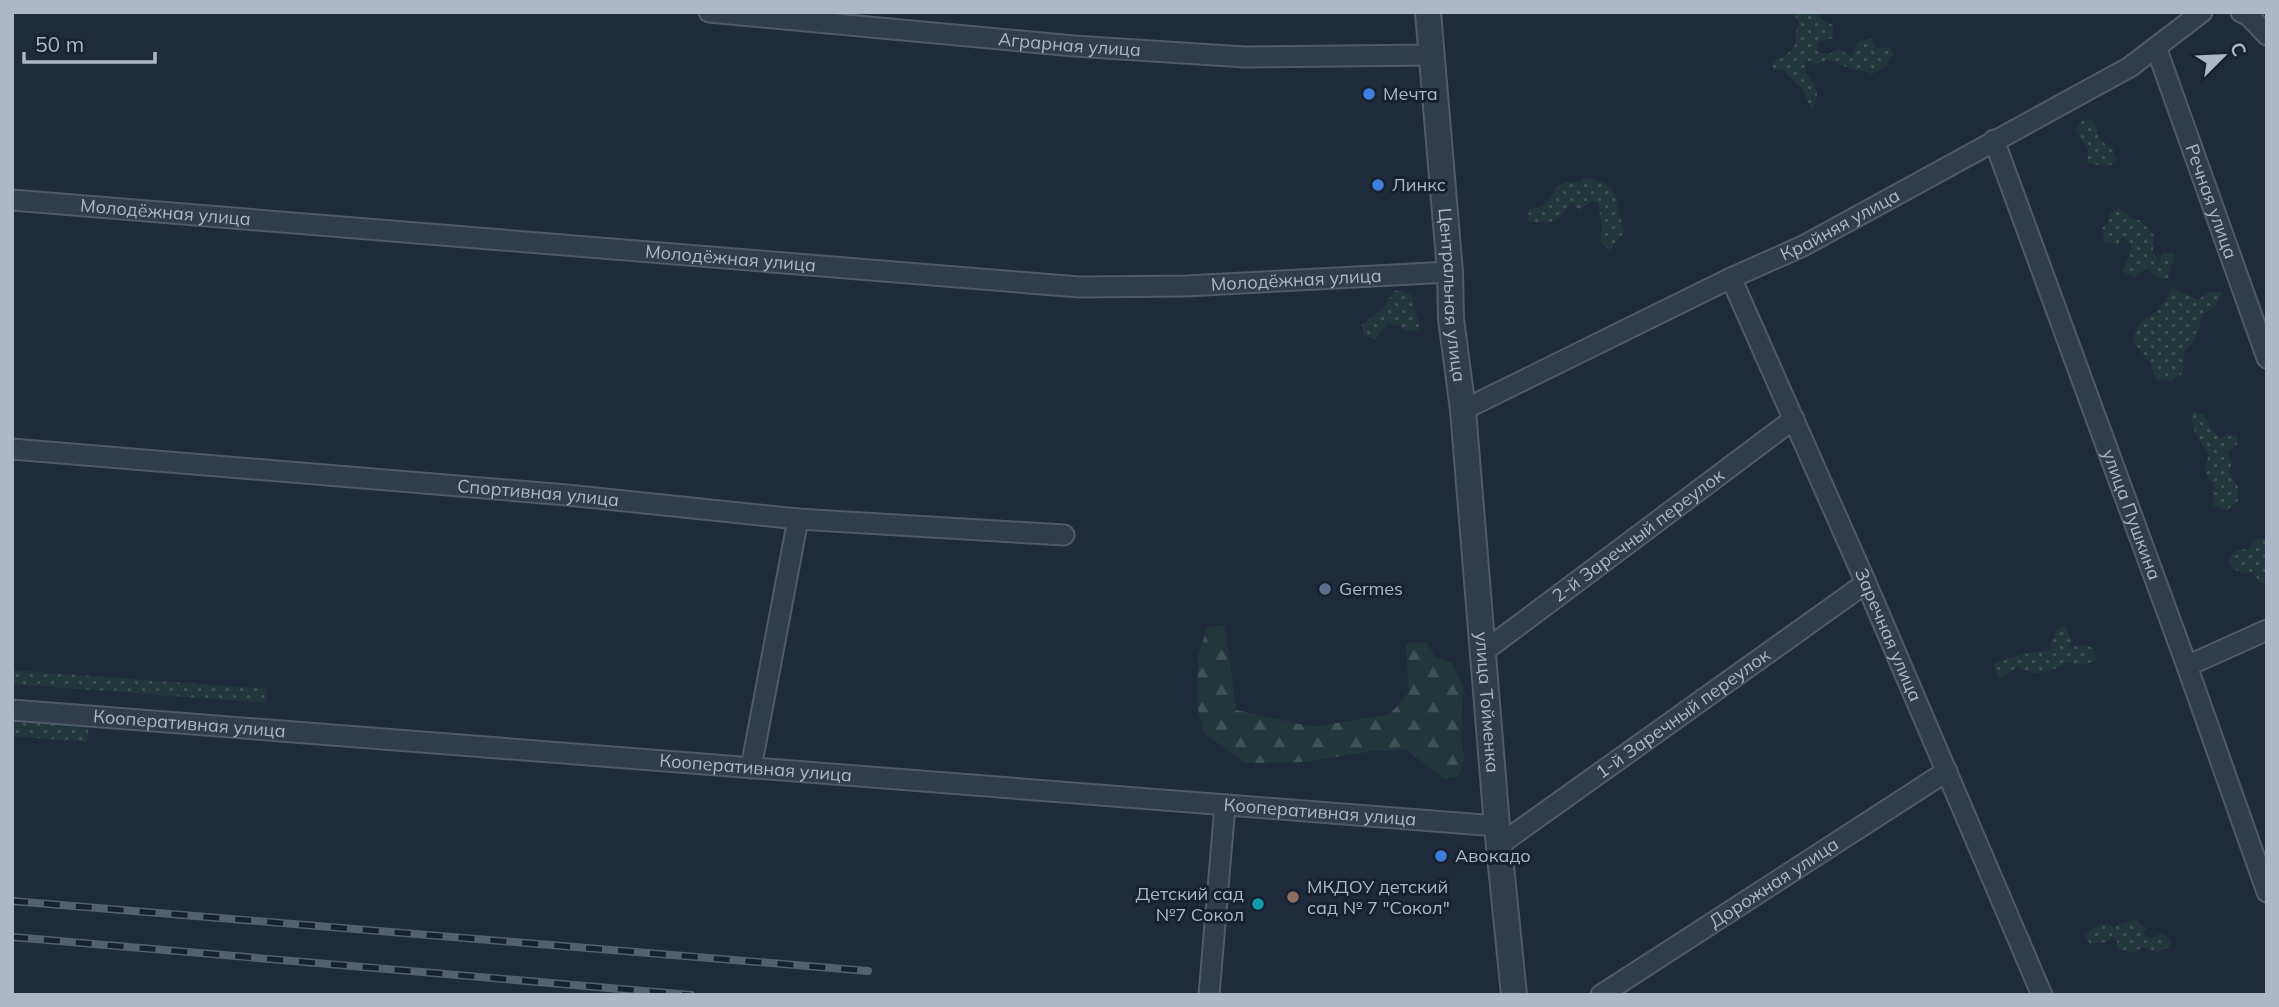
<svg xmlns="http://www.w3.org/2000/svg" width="2279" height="1007" font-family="Mulish,sans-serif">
<defs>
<pattern id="green-dots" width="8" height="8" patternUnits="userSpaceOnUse" patternTransform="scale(1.75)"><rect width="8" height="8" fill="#21383b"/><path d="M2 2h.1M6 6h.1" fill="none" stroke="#3f5356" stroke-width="1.8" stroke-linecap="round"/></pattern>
<pattern id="forest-firs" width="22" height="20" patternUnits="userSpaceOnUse" patternTransform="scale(1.75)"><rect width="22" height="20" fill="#21383b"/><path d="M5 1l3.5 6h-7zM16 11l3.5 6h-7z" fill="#3f5356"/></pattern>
</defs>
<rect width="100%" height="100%" fill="#1f2b3a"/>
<path fill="url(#green-dots)" d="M1793 12 1816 13 1822 20 1833 25V38L1817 42 1818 52 1829 54 1839 49 1852 57 1858 42 1871 38 1877 48H1890L1893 54 1886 66 1872 74C1861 69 1856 71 1849 68 1841 65 1835 62 1826 60L1816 65 1806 61 1805 73C1817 85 1821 95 1812 111L1803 90 1783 70H1773L1772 62C1782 56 1796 52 1796 39 1796 32 1795 30 1799 23Z
M2084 119 2094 121 2099 139 2113 150 2117 161 2107 167 2088 163V150L2076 132 2078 125Z
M1584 177C1590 180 1601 181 1606 184 1620 193 1618 217 1625 231L1610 250 1601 243 1602 224 1598 203 1592 201 1579 210 1572 202C1557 222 1554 225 1528 221L1529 209C1544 208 1550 202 1555 188L1566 182 1580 183Z
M2118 208 2125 211 2130 218 2141 221 2154 235 2153 251 2159 263 2162 253H2172L2174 262 2170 266 2168 279 2159 278 2146 268 2134 277 2123 272 2132 245 2122 237 2118 245 2105 243 2102 228 2107 224 2110 214Z
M2172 288 2198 300 2208 292H2223L2216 305 2202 316 2195 341 2184 351 2183 373 2172 381 2156 380 2150 362 2133 342C2138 316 2145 323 2160 308 2165 303 2168 294 2172 288Z
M1402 290 1412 296C1413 309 1420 318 1419 331H1405L1400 326 1389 323 1375 339 1364 336 1362 325 1383 308 1394 291Z
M2193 411 2204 415 2210 427 2220 438 2228 434 2237 436 2238 444 2227 452 2232 462 2229 473 2238 487V501L2227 510 2213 505V486L2204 469 2209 455C2200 440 2189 430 2193 411Z
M2267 538V583L2260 582 2252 572 2242 573 2232 568 2229 558 2237 550 2248 549 2255 539Z
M2065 626 2072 640 2069 648 2082 644 2093 648 2096 661 2080 665 2067 662C2050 673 2037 677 2018 667L1998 679 1994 664C2004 658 2037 650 2049 651L2057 628Z
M12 670 267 689 266 703 12 684Z
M12 716 89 721 87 742 12 736Z
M2135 919 2145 928 2143 935 2152 938 2162 933 2171 940 2169 947 2157 952 2143 947 2132 953 2117 948V940L2113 936 2106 942 2090 944 2084 935 2101 923 2115 926Z"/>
<path fill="url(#forest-firs)" d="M1225 625 1236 710 1312 727 1390 714 1409 692 1406 644 1427 642 1434 656 1452 663 1463 687 1461 739 1464 758 1459 776 1444 779 1407 750 1373 751 1306 762 1245 763 1204 733 1197 705 1198 657 1207 628Z"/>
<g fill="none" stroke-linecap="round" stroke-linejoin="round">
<defs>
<g id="minor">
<path id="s1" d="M709 12 1074 46 1245 57 1432 55"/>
<path d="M2241 12 2249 16 2267 35"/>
<path id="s2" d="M2156 47 2267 358"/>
<path id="s3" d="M1994 140 2187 666 2267 892"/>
<path id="s4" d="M12 200 1079 287 1186 286 1450 272"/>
<path id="s5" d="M1731 278 1866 583 2042 995"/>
<path id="s6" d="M1463 410 1731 278 1803 246 2130 67 2202 12"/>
<path id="s7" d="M12 449 567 495 798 519 1064 535"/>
<path id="s8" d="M1483 652 1794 419"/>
<path d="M2187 666 2267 630"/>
<path id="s9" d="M12 710 1497 826"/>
<path d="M751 768 798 519"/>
<path id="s10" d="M1499 845 1866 583"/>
<path d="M1209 995 1225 805"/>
<path id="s11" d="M1601 995 1947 771"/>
</g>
<g id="tertiary">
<path id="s12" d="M1428 12 1450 272 1451 319 1463 410 1497 826 1514 995"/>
</g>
</defs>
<use href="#minor" stroke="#505a68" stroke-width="23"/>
<use href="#tertiary" stroke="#505a68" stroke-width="28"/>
<use href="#minor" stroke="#323d4a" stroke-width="19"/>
<use href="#tertiary" stroke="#323d4a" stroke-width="24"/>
<defs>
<path id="rail" d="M12 901 868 971
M12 937 691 995"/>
</defs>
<use href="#rail" stroke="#546171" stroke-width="8"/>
<use href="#rail" stroke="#18222e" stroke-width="5" stroke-dasharray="16" stroke-linecap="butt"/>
</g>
<g fill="#3f7fe0" stroke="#18222e" stroke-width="2.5">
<circle cx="1369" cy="94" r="7"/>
<circle cx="1378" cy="185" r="7"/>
<circle cx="1441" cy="856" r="7"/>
</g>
<circle fill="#5c6f8a" stroke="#18222e" stroke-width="2.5" cx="1325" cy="589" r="7"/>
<circle fill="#8d6e63" stroke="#18222e" stroke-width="2.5" cx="1293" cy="897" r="7"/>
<circle fill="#0f9aa8" stroke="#18222e" stroke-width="2.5" cx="1258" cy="904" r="7"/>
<g text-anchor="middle" stroke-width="6" stroke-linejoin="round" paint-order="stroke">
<g font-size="18" fill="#adb7c7" stroke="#18222e">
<text dy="6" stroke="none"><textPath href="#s1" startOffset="362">Аграрная улица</textPath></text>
<text dy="6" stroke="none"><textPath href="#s2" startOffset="164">Речная улица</textPath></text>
<text dy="6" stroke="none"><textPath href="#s4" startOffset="154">Молодёжная улица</textPath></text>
<text dy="6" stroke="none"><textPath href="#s6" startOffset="420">Крайняя улица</textPath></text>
<text dy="6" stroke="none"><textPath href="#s4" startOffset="721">Молодёжная улица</textPath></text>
<text dy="6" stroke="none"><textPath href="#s4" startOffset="1288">Молодёжная улица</textPath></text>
<text dy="6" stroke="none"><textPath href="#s12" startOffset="284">Центральная улица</textPath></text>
<text dy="6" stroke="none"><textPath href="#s7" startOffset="528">Спортивная улица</textPath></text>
<text dy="6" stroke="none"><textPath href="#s3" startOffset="399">улица Пушкина</textPath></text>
<text dy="6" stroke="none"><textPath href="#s8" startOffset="194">2-й Заречный переулок</textPath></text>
<text dy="6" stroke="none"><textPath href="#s5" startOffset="390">Заречная улица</textPath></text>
<text dy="6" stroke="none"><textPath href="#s12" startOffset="693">улица Тойменка</textPath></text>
<text dy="6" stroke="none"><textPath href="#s10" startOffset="226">1-й Заречный переулок</textPath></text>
<text dy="6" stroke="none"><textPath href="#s9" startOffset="178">Кооперативная улица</textPath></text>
<text dy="6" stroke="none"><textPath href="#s9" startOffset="746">Кооперативная улица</textPath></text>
<text dy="6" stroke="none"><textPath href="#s9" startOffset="1312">Кооперативная улица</textPath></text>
<text dy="6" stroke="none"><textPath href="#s11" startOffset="206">Дорожная улица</textPath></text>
</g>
<g font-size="18" fill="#adb7c7" stroke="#18222e" text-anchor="start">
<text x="1383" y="100">Мечта</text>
<text x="1392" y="191">Линкс</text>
<text x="1339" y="595">Germes</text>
<text x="1455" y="862">Авокадо</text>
<text x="1307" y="893">МКДОУ детский<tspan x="1307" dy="21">сад № 7 "Сокол"</tspan></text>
<text x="1244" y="900" text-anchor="end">Детский сад<tspan x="1244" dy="21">№7 Сокол</tspan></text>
</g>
</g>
<rect width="2279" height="1007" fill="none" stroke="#adb7c7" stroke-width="28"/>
<g transform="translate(2223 56) rotate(66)" stroke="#18222e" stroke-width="5" paint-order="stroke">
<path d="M0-5L12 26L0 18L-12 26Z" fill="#adb7c7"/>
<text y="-10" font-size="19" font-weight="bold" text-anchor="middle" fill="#adb7c7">С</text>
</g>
<path d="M24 52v10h131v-10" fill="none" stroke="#adb7c7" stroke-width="3.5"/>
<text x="35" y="52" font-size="21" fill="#adb7c7" stroke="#18222e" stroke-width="5" paint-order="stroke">50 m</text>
</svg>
